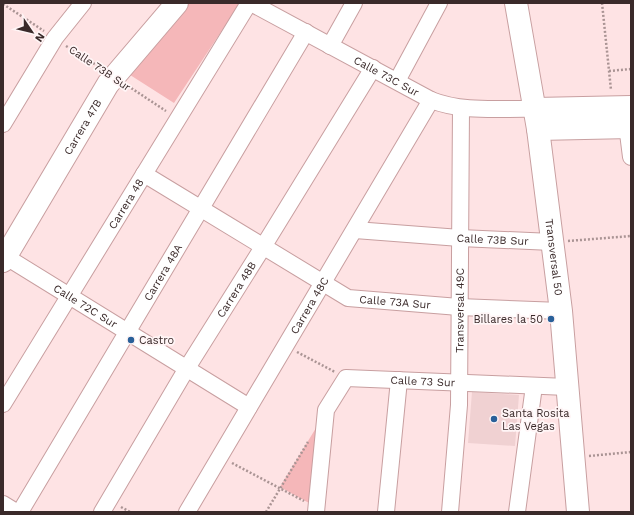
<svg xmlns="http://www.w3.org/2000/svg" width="634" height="515" font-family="'Work Sans',sans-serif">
<rect width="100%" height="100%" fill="#fee3e4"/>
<path fill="#f0d1d2" d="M472 392 519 395 515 446 468 443Z"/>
<path fill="#f5b7b9" d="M186 3H240L174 103 127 73Z
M319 423 309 503 280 487Z"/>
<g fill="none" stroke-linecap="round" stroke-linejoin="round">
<defs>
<g id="street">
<path id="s1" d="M251 3 431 100C464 113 500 108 535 109"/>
<path d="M330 46 354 3"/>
<path d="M397 81 439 3"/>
<path d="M626 117 631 157"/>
<path d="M3 124 55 38 83 3"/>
<path id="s2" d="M144 174 348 298 459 307 561 311"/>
<path id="s3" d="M355 230 460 238 552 242"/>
<path id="s4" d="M3 255 249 407"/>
<path id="s5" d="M3 404 249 3"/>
<path d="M3 504 16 512"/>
<path id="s6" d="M20 512 306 32"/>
<path id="s7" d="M102 512 187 368 263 247 373 68"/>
<path id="s8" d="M187 512 431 100"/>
<path id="s9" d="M316 512 326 410 346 378 567 387"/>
<path d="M386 512 399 380"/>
<path id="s10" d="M450 512 459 405 461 108"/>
<path d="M517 512 534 386"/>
</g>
<g id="secondary">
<path id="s11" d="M516 3 538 129 561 311 578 512"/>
<path d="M535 109 631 107"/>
<path d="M538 129 631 127"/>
<path id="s12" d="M3 261 108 84 177 3"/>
</g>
</defs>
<use href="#street" stroke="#c89fa0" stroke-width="18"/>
<use href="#secondary" stroke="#c89fa0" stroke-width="24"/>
<path stroke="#aa9494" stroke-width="2.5" stroke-dasharray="2 2" stroke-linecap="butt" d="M602 3 611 90
M3 4 44 31
M66 46 101 68
M609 71 631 69
M128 86 166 111
M568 241 631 236
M297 352 335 372
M589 456 631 452
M232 463 304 501
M121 507 130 512
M266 512 308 442"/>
<use href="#street" stroke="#fff" stroke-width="16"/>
<use href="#secondary" stroke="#fff" stroke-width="22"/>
</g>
<g fill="#296099" stroke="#fff5f6" stroke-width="1.5">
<circle cx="551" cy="319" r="4"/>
<circle cx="131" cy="340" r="4"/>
<circle cx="494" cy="419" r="4"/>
</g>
<g text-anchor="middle" stroke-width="3.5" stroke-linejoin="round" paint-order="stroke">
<g font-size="11" fill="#3a2a2a" stroke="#fff5f6">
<text transform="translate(100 68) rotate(34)" y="4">Calle 73B Sur</text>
<text dy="4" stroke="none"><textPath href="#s1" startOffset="154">Calle 73C Sur</textPath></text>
<text dy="4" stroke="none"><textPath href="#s12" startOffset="156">Carrera 47B</textPath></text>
<text dy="4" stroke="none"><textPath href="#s5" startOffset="235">Carrera 48</textPath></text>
<text dy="4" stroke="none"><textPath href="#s3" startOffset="138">Calle 73B Sur</textPath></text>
<text dy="4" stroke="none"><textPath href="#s11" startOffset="257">Transversal 50</textPath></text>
<text dy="4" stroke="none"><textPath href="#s6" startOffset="279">Carrera 48A</textPath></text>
<text dy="4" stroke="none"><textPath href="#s7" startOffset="260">Carrera 48B</textPath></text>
<text dy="4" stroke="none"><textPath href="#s2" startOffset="286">Calle 73A Sur</textPath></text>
<text dy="4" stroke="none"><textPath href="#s4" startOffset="97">Calle 72C Sur</textPath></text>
<text dy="4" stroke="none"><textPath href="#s8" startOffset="240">Carrera 48C</textPath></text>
<text dy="4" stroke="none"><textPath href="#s10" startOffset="202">Transversal 49C</textPath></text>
<text dy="4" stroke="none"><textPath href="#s9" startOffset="217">Calle 73 Sur</textPath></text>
</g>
<g font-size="11" fill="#3a2a2a" stroke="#fff5f6" text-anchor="start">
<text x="543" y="323" text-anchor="end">Billares la 50</text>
<text x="139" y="344">Castro</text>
<text x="502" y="417">Santa Rosita<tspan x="502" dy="13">Las Vegas</tspan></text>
</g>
</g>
<rect width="634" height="515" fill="none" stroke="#3a2a2a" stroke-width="8"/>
<g transform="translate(32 32) rotate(125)" stroke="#fff5f6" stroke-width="3" paint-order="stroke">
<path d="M0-3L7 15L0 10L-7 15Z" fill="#3a2a2a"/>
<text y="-6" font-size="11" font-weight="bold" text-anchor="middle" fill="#3a2a2a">N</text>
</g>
</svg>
